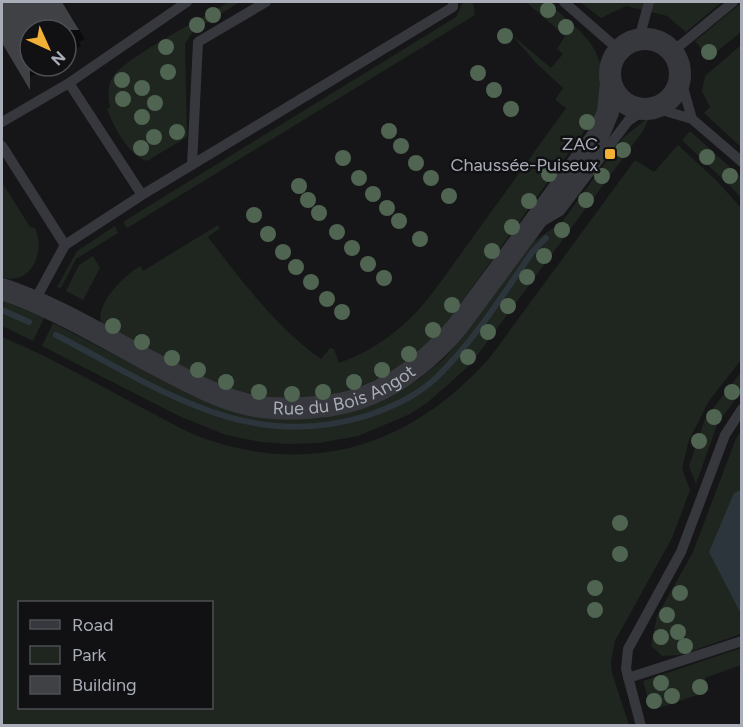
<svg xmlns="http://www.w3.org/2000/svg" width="743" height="727" font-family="Figtree,sans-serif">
<rect width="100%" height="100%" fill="#161618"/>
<path fill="#1e261f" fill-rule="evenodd" d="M229 2H240L193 31 185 44 187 137 147 161C128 155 114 127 107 109L110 107C108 96 107 85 114 75 129 56 204 17 229 2Z
M463 2H473L475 15 127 228 123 222 456 17Z
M526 2H547C588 38 610 49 600 109L445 325C388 391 310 414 227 387 190 375 136 343 101 323 96 302 124 276 140 266L143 271 218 225 220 228 208 237C241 280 276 327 321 359L330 348 334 349 339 363C380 348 408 325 434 291L566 108 555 100 563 88 535 62 512 35 551 68 563 54 557 49 565 36Z
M580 2H722L686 32 667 16 626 6 601 18Z
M741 3V32L709 58 695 41Z
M741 45V147L704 113 710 107 702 91 705 76Z
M650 116 643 131 470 365 427 403 408 415 358 436 319 443 288 444 261 442 226 435 179 416 42 346 53 323 194 396 264 418H322L372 405 418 380 445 358 534 241 562 222 624 137Z
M690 131 741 177V197L682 140Z
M678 145 718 182 741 208V360L709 401 689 440 682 469 690 490 672 538 615 641 611 661 612 673 629 725H2V337C53 358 102 387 152 413 170 422 189 434 209 440 320 477 417 441 491 356L635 160 654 172ZM20 602H212V708H20Z
M2 182 30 227 35 228C46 251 31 287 2 277Z
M115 226 118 233 76 259 61 288 57 287 77 251Z
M93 256 100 268 83 300 66 291 79 265Z
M2 300 44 318 33 341 2 326Z
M741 372V391L717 425 696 484 689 466 705 419Z
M741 430V634L680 655 662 656 651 646 657 616 693 552 735 441Z
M741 648V665L705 678 709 691 656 709 650 705 643 681Z"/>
<path fill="#2c353c" d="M741 490V614L709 552 734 493Z"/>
<path fill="#0007" d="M2 2H62L85 39 79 42 81 46 66 55V30H30V66H49L27 79 2 40Z"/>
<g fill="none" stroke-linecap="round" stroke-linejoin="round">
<path stroke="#2c353c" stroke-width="6" d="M2 310 29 322
M56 335C159 388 246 453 366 416 393 407 420 395 440 374 476 338 504 293 533 251L546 238"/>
</g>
<path fill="#404145" d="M2 2H62L79 30H30V90L2 43Z"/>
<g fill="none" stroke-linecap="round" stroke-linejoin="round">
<path stroke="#37383d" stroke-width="10" d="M564 2 619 50
M639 39 649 2
M672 52 733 2
M679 73 692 119
M69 83 142 195
M652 107 692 119 742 162
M2 122 69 83 187 2
M2 146 65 245 34 302
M192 165 198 42 266 2
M543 221 560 211 628 121 647 108
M65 245 142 195 453 7V2
M628 678 742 641
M641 726 626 669 628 649 681 552 725 435 742 409"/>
<g stroke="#37383d" stroke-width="22">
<circle cx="645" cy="74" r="35"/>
<path id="s1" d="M2 289C57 307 117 345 170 372 195 385 221 399 250 405 275 410 302 409 327 406 380 399 423 367 457 327L598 136 608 112 611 83"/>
</g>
</g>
<g fill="#506452">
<circle cx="548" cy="10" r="8"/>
<circle cx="213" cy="15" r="8"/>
<circle cx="197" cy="25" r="8"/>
<circle cx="566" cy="27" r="8"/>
<circle cx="505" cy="36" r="8"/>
<circle cx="166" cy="47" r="8"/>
<circle cx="709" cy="52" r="8"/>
<circle cx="168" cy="72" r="8"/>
<circle cx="478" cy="73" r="8"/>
<circle cx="122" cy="80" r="8"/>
<circle cx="142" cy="88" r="8"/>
<circle cx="494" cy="90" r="8"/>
<circle cx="123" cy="99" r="8"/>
<circle cx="155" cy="103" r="8"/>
<circle cx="511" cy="109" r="8"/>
<circle cx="142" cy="117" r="8"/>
<circle cx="587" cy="122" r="8"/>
<circle cx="389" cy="131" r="8"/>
<circle cx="177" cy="132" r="8"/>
<circle cx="154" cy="137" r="8"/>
<circle cx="401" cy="146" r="8"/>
<circle cx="141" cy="148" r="8"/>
<circle cx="623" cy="150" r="8"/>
<circle cx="707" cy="157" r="8"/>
<circle cx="343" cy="158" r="8"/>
<circle cx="416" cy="163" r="8"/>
<circle cx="549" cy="174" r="8"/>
<circle cx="602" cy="176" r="8"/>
<circle cx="730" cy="176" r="8"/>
<circle cx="359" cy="178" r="8"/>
<circle cx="431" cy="178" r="8"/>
<circle cx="299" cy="186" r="8"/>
<circle cx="373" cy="194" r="8"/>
<circle cx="449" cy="196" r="8"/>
<circle cx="308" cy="200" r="8"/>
<circle cx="586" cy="200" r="8"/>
<circle cx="529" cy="201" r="8"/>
<circle cx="387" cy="208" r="8"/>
<circle cx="319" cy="213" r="8"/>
<circle cx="254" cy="215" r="8"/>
<circle cx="399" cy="221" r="8"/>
<circle cx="512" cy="227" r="8"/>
<circle cx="562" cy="230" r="8"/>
<circle cx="337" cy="232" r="8"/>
<circle cx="268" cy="234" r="8"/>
<circle cx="420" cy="239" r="8"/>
<circle cx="352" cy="248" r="8"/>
<circle cx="492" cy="251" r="8"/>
<circle cx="283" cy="252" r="8"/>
<circle cx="544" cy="256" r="8"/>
<circle cx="368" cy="264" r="8"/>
<circle cx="296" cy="267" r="8"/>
<circle cx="527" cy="277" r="8"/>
<circle cx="384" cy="278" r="8"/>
<circle cx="311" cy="282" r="8"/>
<circle cx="327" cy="299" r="8"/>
<circle cx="452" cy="305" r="8"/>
<circle cx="508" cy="306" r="8"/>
<circle cx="342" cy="312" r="8"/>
<circle cx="113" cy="326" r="8"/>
<circle cx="433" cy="330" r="8"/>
<circle cx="488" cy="332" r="8"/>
<circle cx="142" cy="342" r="8"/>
<circle cx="409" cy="354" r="8"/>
<circle cx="468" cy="357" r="8"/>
<circle cx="172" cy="358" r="8"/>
<circle cx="198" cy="370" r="8"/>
<circle cx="382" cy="370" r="8"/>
<circle cx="226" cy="382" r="8"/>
<circle cx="354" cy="382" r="8"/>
<circle cx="259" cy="392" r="8"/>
<circle cx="323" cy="392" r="8"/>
<circle cx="732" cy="392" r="8"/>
<circle cx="292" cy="394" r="8"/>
<circle cx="714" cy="417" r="8"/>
<circle cx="699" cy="441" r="8"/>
<circle cx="620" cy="523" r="8"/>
<circle cx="620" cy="554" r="8"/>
<circle cx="595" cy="588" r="8"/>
<circle cx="680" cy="593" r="8"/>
<circle cx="595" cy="610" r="8"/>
<circle cx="667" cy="615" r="8"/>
<circle cx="678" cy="632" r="8"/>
<circle cx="661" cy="637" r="8"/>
<circle cx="685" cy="646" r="8"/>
<circle cx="661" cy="683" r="8"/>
<circle cx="700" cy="687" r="8"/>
<circle cx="672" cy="696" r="8"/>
<circle cx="654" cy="701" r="8"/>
</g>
<rect fill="#f2b134" stroke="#111113" stroke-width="2" x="604" y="148" width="12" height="12" rx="3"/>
<g text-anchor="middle" stroke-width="5" stroke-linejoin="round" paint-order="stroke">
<g font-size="18" fill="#a8adb8" stroke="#111113" text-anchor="end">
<text x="598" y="150">ZAC<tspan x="598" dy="21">Chaussée-Puiseux</tspan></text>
</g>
<g font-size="18" fill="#a8adb8" stroke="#111113">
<text dy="6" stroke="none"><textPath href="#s1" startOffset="372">Rue du Bois Angot</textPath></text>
</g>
</g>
<rect width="743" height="727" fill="none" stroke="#a8adb8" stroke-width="6"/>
<rect x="18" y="601" width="195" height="108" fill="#111113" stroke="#4d4f55" stroke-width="1.5"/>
<rect x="30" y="620" width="30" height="9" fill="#37383d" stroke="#4d4f55" stroke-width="1.5"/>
<text x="72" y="631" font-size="18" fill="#a8adb8">Road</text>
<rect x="30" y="646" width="30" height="18" fill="#1e261f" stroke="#4d4f55" stroke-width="1.5"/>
<text x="72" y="661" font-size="18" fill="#a8adb8">Park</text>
<rect x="30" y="676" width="30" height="18" fill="#404145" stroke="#4d4f55" stroke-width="1.5"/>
<text x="72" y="691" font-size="18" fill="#a8adb8">Building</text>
<g transform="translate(48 48) rotate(135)"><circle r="28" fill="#111113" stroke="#4d4f55" stroke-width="1.5"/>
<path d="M0-4.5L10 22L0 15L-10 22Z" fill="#f2b134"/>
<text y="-9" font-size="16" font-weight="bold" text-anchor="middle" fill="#a8adb8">N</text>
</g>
</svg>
